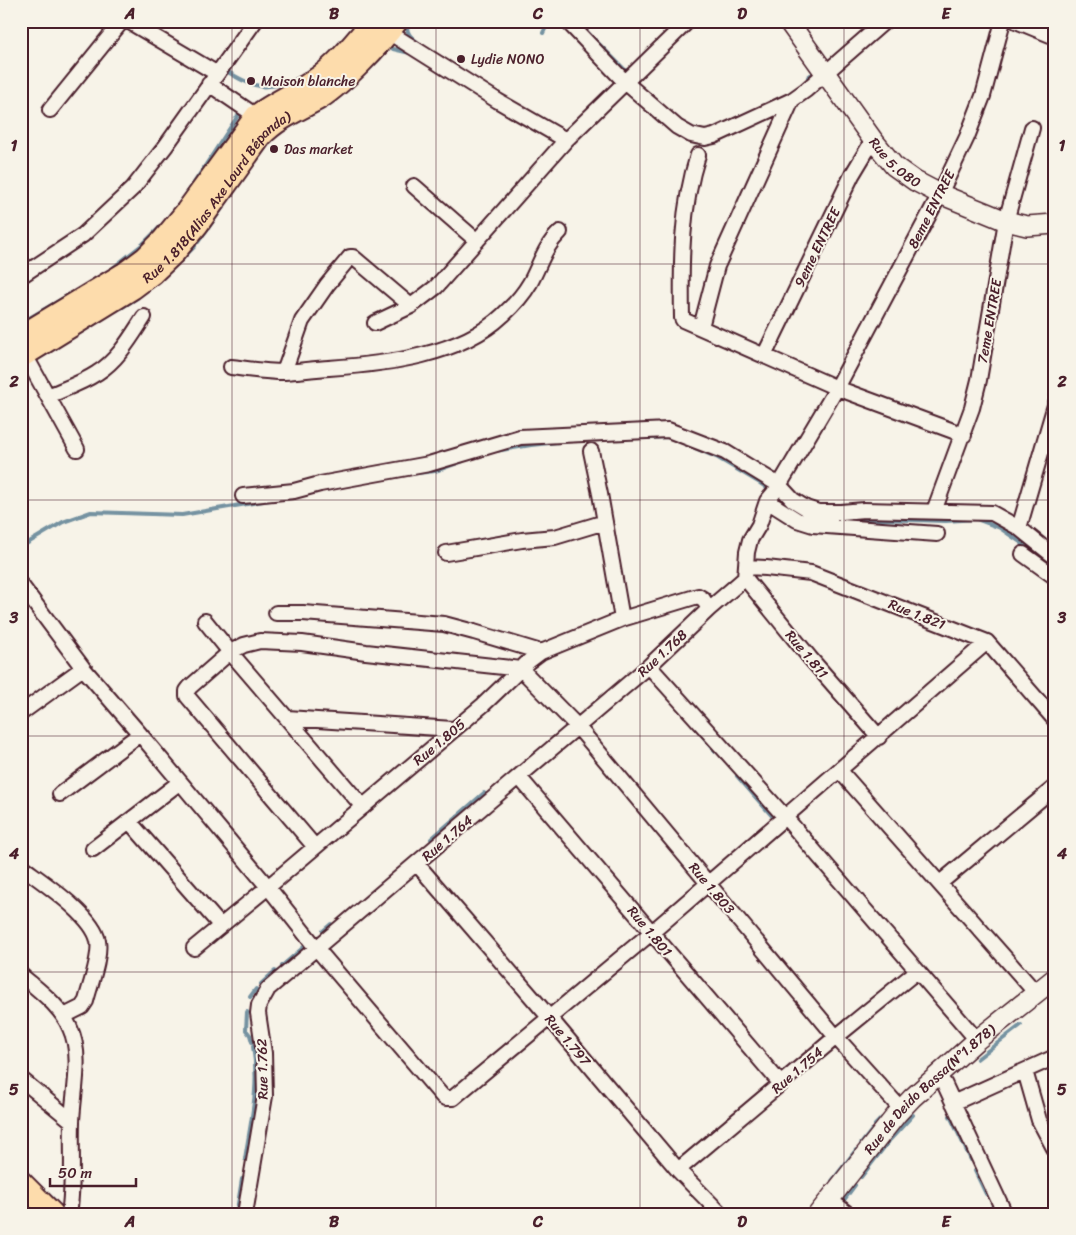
<svg xmlns="http://www.w3.org/2000/svg" width="1076" height="1235" font-family="Sriracha,sans-serif">
<rect width="100%" height="100%" fill="#f7f3e8"/>
<filter id="ink" filterUnits="userSpaceOnUse"><feTurbulence type="fractalNoise" baseFrequency=".02" numOctaves="2"/><feDisplacementMap in="SourceGraphic" scale="10" xChannelSelector="R" yChannelSelector="G"/><feConvolveMatrix kernelMatrix="1 2 1 2 8 2 1 2 1" color-interpolation-filters="sRGB"/></filter>
<g filter="url(#ink)">
<g fill="none" stroke-linecap="round" stroke-linejoin="round">
<path stroke="#7492a1" stroke-width="4" d="M408 21C404 33 412 38 421 45
M579 24 629 74
M543 33 549 21
M393 49 410 53
M225 70C256 90 266 91 302 77
M808 77 813 73V68
M186 195 241 111
M198 242 223 207
M182 259 195 246
M114 267 143 244 160 227
M121 308 137 298
M21 323 72 293
M1048 406 1053 387
M647 438 669 437 718 458 760 483 786 501
M496 451 531 445 568 441
M409 474 435 471 463 461
M846 518 946 521 976 519 1000 528 1055 566
M21 547 63 522 91 512 182 515 270 500
M696 728 715 751
M737 776 772 816
M431 839 484 793
M323 931 331 924
M282 966 305 946
M261 984 275 971
M250 997 256 989
M247 1012 246 1030 250 1035 252 1042
M977 1059 1021 1025
M950 1116 971 1160
M875 1125 882 1118
M861 1144 872 1130
M245 1159C251 1120 260 1086 253 1046
M975 1171 986 1194
M861 1177 889 1141 913 1115
M832 1181 856 1150
M39 1186 54 1200
M841 1204 855 1185
M992 1207 995 1214
M237 1210 242 1179"/>
<defs>
<path id="street" d="M128 21 216 73
M567 21 625 82 677 127 691 135 705 138 714 136 792 100 806 90 885 21
M1016 21 1055 37
M382 28 498 101 566 140
M209 84 262 120
M50 110 122 21
M698 155C681 208 681 262 682 318L683 320 837 388 964 435
M414 186 477 241
M21 276 83 235 133 188 165 147 255 21
M375 323 411 306 436 287 566 140 688 21
M701 327 717 266 792 100
M25 355 77 449
M764 356 852 175 873 140
M231 367C248 369 266 372 284 372 299 371 314 369 329 368 386 364 460 356 503 315 513 306 523 295 530 283 540 265 544 247 560 232
M284 372 302 321 327 285 350 257H353L411 306
M48 396C64 389 82 383 97 373 118 360 131 337 144 317
M591 451 600 494 622 619
M243 496 294 491 320 484 429 464 520 437 668 430 725 452 779 485 793 500 806 508 818 512H841L864 510 992 513 1019 528 1055 557
M767 501 797 520 813 525 937 534
M934 511 972 408 979 380 1006 221 1032 128
M1019 528 1055 405
M446 553 522 540 555 537 605 522
M1023 554 1055 577
M746 567 766 568 811 573 987 642 1055 720
M21 585 83 668 140 734 268 887 317 949 443 1097 446 1098H453L651 933 987 642
M276 613H303L444 624 474 632 541 652
M205 621 230 652 363 807
M649 666 785 817 977 1040
M21 713 83 668
M287 718 453 729
M879 737 810 658 745 578 747 552 750 540 759 525 767 501 777 489 837 388 940 194 967 137 983 96 1003 21
M840 771 1036 993
M519 777 781 1084
M60 794 140 734
M129 821 220 925
M315 847 187 696V691L190 687 230 652 244 645 260 641 302 643 366 652 521 669 577 726 836 1037 901 1109
M93 849 180 782
M417 864 549 1017 678 1170 721 1214
M21 866C42 882 93 915 98 941 101 957 90 985 86 1001L82 1007 64 1016
M940 883 1055 787
M194 948 268 887 483 705 529 661 541 652 622 619 698 596 703 599 709 609
M21 975C38 990 61 1006 70 1028 83 1056 73 1092 72 1122 71 1152 74 1184 69 1214
M1025 1071 1039 1120 1055 1150
M21 1079 72 1121
M944 1083 1005 1214
M953 1103 1055 1057
M678 1170 836 1037 917 971
M838 1206 848 1214
M245 1214 265 1096 264 1053 258 1013 259 1005 268 989 649 666 709 609 745 578"/>
<g id="secondary">
<path id="s1" d="M788 21 873 140 894 166 915 181 940 194 1006 221 1027 226 1055 224"/>
<path id="s2" d="M818 1214 897 1114 912 1098 977 1040 1055 978"/>
</g>
<g id="primary">
<path d="M21 336 125 273 145 258 163 240 186 212 256 116C276 101 299 92 319 77 340 62 356 40 373 21"/>
<path id="s3" d="M21 357 133 288 153 273 174 253 198 224 261 136C278 118 299 110 320 98 343 83 381 44 397 21"/>
<path d="M21 1182 53 1214"/>
<path d="M21 1212 23 1214"/>
</g>
</defs>
<use href="#street" stroke="#4a1f2b" stroke-width="18"/>
<use href="#secondary" stroke="#4a1f2b" stroke-width="22"/>
<use href="#primary" stroke="#4a1f2b" stroke-width="25"/>
<use href="#street" stroke="#f7f3e8" stroke-width="14"/>
<use href="#secondary" stroke="#f7f3e8" stroke-width="19"/>
<use href="#primary" stroke="#fddcac" stroke-width="21"/>
</g>
</g>
<path fill="none" stroke="#4a1f2b" stroke-width="1" stroke-opacity="0.55" d="M232 21V1214M436 21V1214M640 21V1214M844 21V1214M21 264H1055M21 500H1055M21 736H1055M21 972H1055"/>
<g fill="#4a1f2b" stroke="#f7f3e8" stroke-width="2">
<circle cx="461" cy="59" r="5"/>
<circle cx="251" cy="81" r="5"/>
<circle cx="274" cy="149" r="5"/>
</g>
<g text-anchor="middle" stroke-width="4" stroke-linejoin="round" paint-order="stroke">
<g font-size="14" fill="#4a1f2b" stroke="#f7f3e8" text-anchor="start">
<text x="471" y="64">Lydie NONO</text>
<text x="261" y="86">Maison blanche</text>
<text x="284" y="154">Das market</text>
</g>
<g font-size="14" fill="#4a1f2b" stroke="#f7f3e8">
<text dy="5" stroke="none"><textPath href="#s1" startOffset="178">Rue 5.080</textPath></text>
<text dy="5" stroke="none"><textPath href="#s3" startOffset="256">Rue 1.818(Alias Axe Lourd Bépanda)</textPath></text>
<text transform="translate(931 209) rotate(-63)" y="5">8eme ENTREE</text>
<text transform="translate(817 247) rotate(-64)" y="5">9eme ENTREE</text>
<text transform="translate(989 321) rotate(-80)" y="5">7eme ENTREE</text>
<text transform="translate(917 614) rotate(22)" y="5">Rue 1.821</text>
<text transform="translate(662 653) rotate(-43)" y="5">Rue 1.768</text>
<text transform="translate(807 654) rotate(50)" y="5">Rue 1.811</text>
<text transform="translate(439 742) rotate(-40)" y="5">Rue 1.805</text>
<text transform="translate(447 838) rotate(-41)" y="5">Rue 1.764</text>
<text transform="translate(712 888) rotate(50)" y="5">Rue 1.803</text>
<text transform="translate(650 931) rotate(50)" y="5">Rue 1.801</text>
<text transform="translate(568 1040) rotate(50)" y="5">Rue 1.797</text>
<text transform="translate(262 1069) rotate(-91)" y="5">Rue 1.762</text>
<text transform="translate(797 1070) rotate(-41)" y="5">Rue 1.754</text>
<text dy="5" stroke="none"><textPath href="#s2" startOffset="168">Rue de Deido Bassa(N°1.878)</textPath></text>
</g>
</g>
<rect width="1076" height="1235" fill="none" stroke="#f7f3e8" stroke-width="55"/>
<path d="M50 1178v8h86v-8" fill="none" stroke="#4a1f2b" stroke-width="2.5"/>
<text x="58" y="1178" font-size="15" fill="#4a1f2b" stroke="#f7f3e8" stroke-width="4" paint-order="stroke">50 m</text>
<rect x="28" y="28" width="1020" height="1180" fill="none" stroke="#4a1f2b" stroke-width="2"/>
<g font-size="16" text-anchor="middle" font-weight="bold" fill="#4a1f2b">
<text x="130" y="19">A</text>
<text x="334" y="19">B</text>
<text x="538" y="19">C</text>
<text x="742" y="19">D</text>
<text x="946" y="19">E</text>
<text x="14" y="151">1</text>
<text x="1062" y="151">1</text>
<text x="14" y="387">2</text>
<text x="1062" y="387">2</text>
<text x="14" y="623">3</text>
<text x="1062" y="623">3</text>
<text x="14" y="859">4</text>
<text x="1062" y="859">4</text>
<text x="14" y="1095">5</text>
<text x="1062" y="1095">5</text>
<text x="130" y="1227">A</text>
<text x="334" y="1227">B</text>
<text x="538" y="1227">C</text>
<text x="742" y="1227">D</text>
<text x="946" y="1227">E</text>
</g>
</svg>
